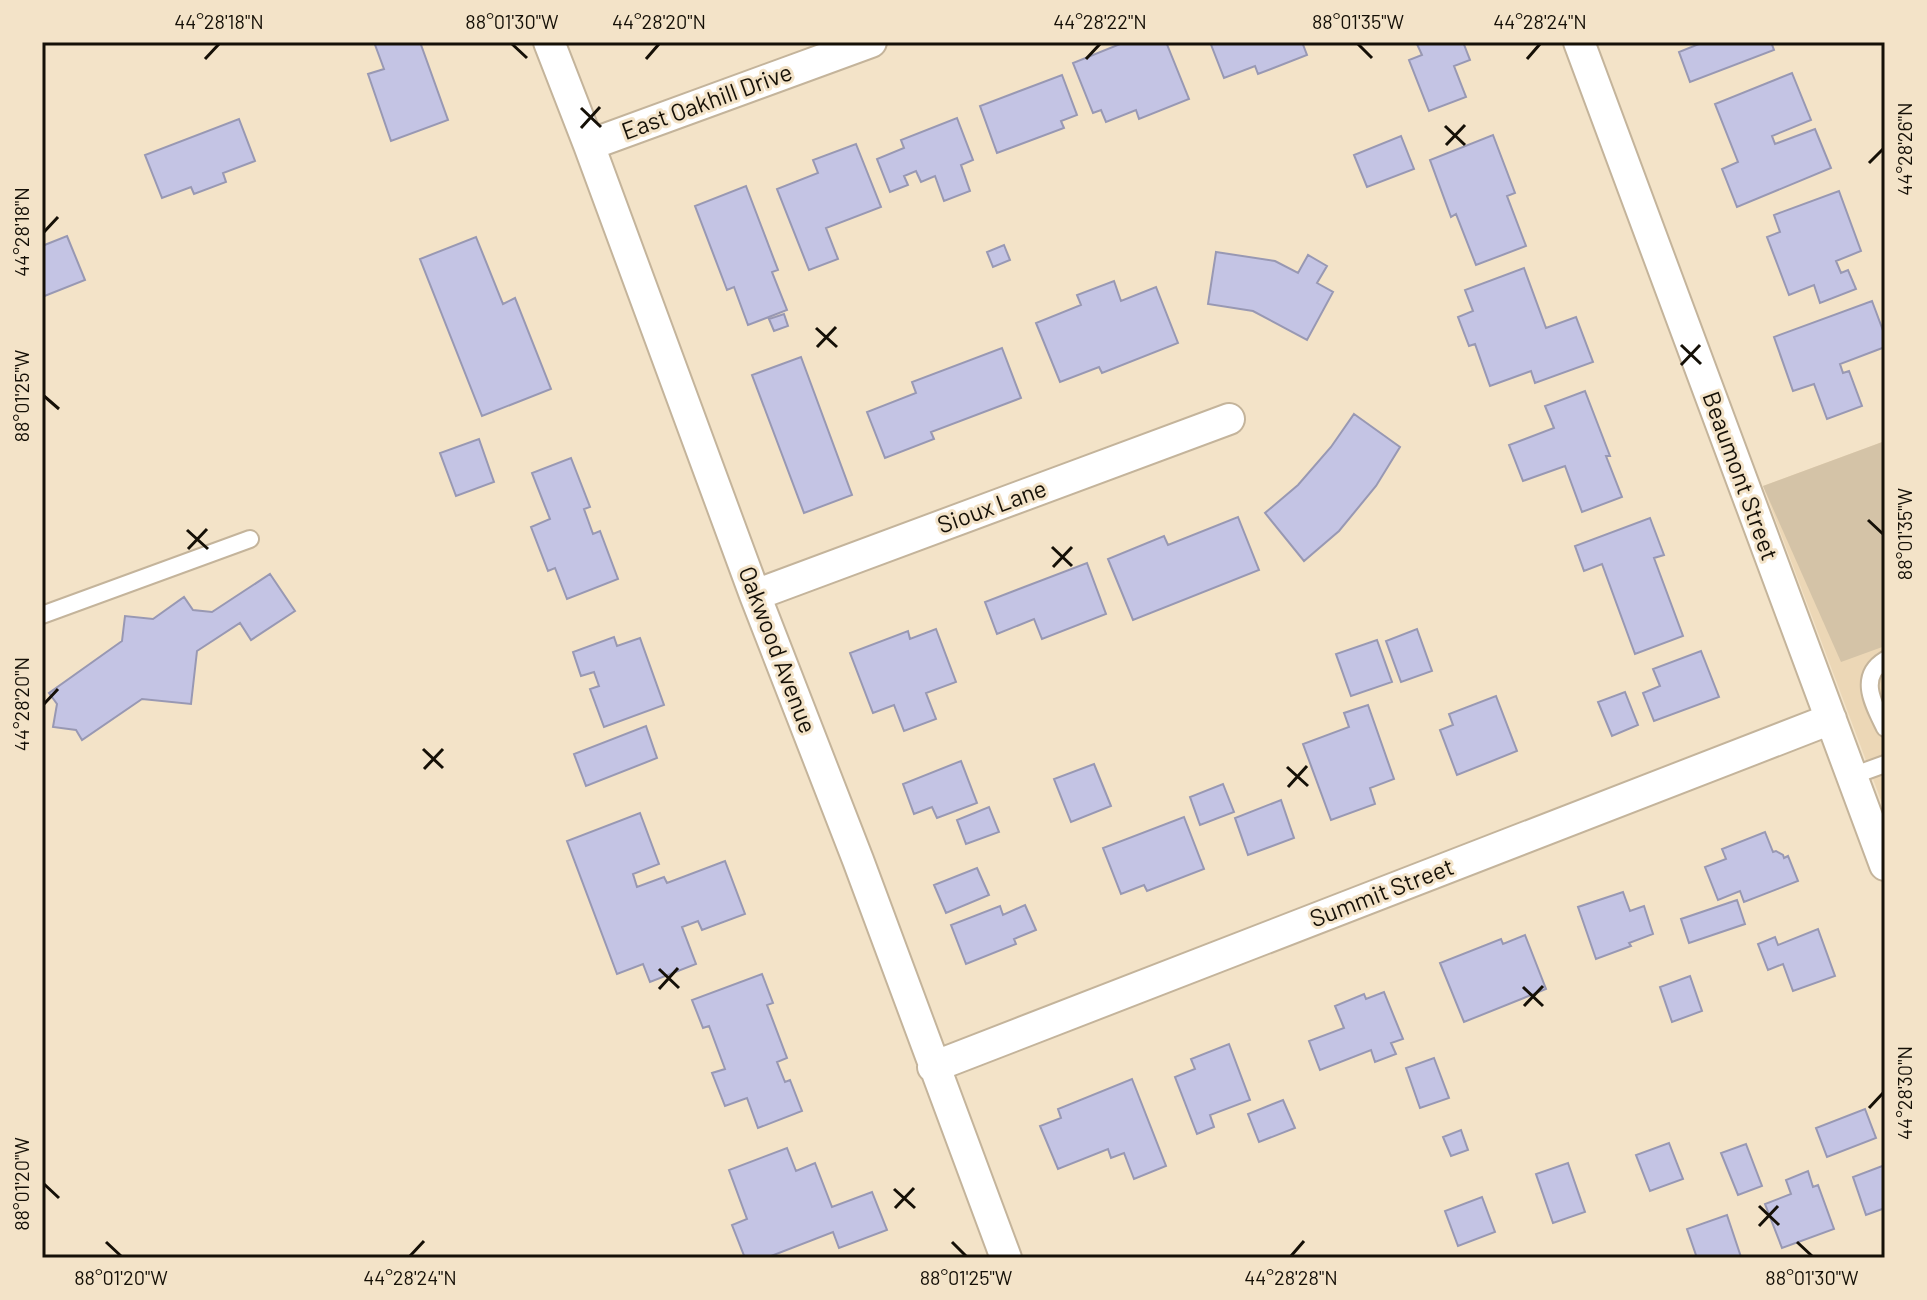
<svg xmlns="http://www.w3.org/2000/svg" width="1927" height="1300" font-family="Barlow,sans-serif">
<rect width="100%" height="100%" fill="#f3e3c8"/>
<path fill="#ecd7b6" d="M1885 441V811L1763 486Z"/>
<path fill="#d4c3a7" d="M1885 441V646L1841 662 1763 486Z"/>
<path fill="#c4c4e4" stroke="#9898b3" stroke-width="2" d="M374 42H420L448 120 391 141 368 74 384 69Z
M1125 42H1166L1189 99 1139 119 1136 110 1106 122 1101 110 1093 113 1073 63Z
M1210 42H1302L1307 55 1258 74 1255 66 1224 78Z
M1416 42H1463L1470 60 1454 66 1466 97 1429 111 1409 60 1422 55Z
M1698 42H1771L1774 50 1690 82 1679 52 1699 44Z
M1792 73 1811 120 1772 136 1775 144 1815 129 1831 168 1737 207 1722 169 1738 162 1715 104Z
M1062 75 1077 115 1061 121 1064 128 997 153 980 106Z
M957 118 973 160 961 165 970 191 944 201 935 176 921 182 916 171 904 176 908 185 890 192 877 159 904 148 901 140Z
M239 119 255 161 223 173 226 182 194 194 191 187 162 198 145 155Z
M1493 135 1515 193 1507 196 1526 246 1476 265 1456 214 1451 217 1430 160Z
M1401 136 1414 169 1367 187 1354 155Z
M856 144 881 207 826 228 838 259 809 270 777 189 818 173 813 160Z
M746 186 778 270 772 272 787 310 748 325 734 287 727 290 695 206Z
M1839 191 1861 251 1836 261 1841 273 1848 270 1856 289 1820 303 1814 285 1789 295 1767 237 1780 232 1774 215Z
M67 236 85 280 42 297V246Z
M476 237 503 304 515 298 551 389 482 416 420 259Z
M1004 245 1010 260 993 267 987 252Z
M1216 252 1275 261 1298 273 1308 255 1327 266 1317 283 1333 292 1307 340 1253 311 1208 304Z
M1524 268 1546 328 1576 317 1593 362 1535 383 1531 371 1490 386 1475 344 1469 346 1458 317 1473 311 1465 290Z
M1114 281 1121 301 1156 287 1178 343 1102 373 1099 367 1060 382 1036 323 1081 305 1077 295Z
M1872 301 1885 336V347L1840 364 1843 373 1849 371 1862 406 1827 419 1814 384 1793 391 1774 337Z
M784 314 788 326 774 331 769 319Z
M1002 348 1021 398 931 432 934 439 885 458 867 412 916 393 912 382Z
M801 357 852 495 804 513 752 375Z
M1585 391 1610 456H1606L1622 497 1582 512 1565 466 1523 481 1509 445 1554 428 1545 406Z
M1354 414 1400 447 1376 486 1339 531 1304 561 1265 513 1298 485 1331 447Z
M479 439 494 482 456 496 440 453Z
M571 458 590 507 584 509 593 534 600 531 618 579 567 599 555 568 548 571 531 527 550 519 532 473Z
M1238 517 1259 570 1133 620 1108 559 1164 536 1168 545Z
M1650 518 1664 555 1654 558 1683 636 1635 654 1602 564 1584 571 1575 546Z
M1087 563 1106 614 1042 639 1034 619 997 634 985 602Z
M270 574 295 611 251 640 240 623 197 651 191 704 142 699 82 740 76 730 53 727 57 704 49 693 122 641 125 616 153 619 184 597 193 610 212 612Z
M936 629 956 682 926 693 936 719 904 731 894 705 873 713 850 653 908 631 910 639Z
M1417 629 1432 671 1401 682 1386 641Z
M614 637 617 646 640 638 664 705 604 727 590 689 599 686 594 672 581 676 573 652Z
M1377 640 1392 682 1351 696 1336 654Z
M1701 651 1719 697 1654 721 1643 693 1660 686 1653 669Z
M1625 692 1638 725 1612 736 1598 702Z
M1496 696 1517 751 1457 775 1440 730 1453 725 1449 714Z
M1368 705 1394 779 1370 788 1375 804 1331 820 1303 744 1349 727 1344 713Z
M646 726 657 758 586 786 574 754Z
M961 761 977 803 937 818 932 807 914 814 903 784Z
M1094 764 1111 806 1071 822 1054 779Z
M1223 784 1234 812 1200 825 1190 797Z
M1281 800 1294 838 1248 855 1235 818Z
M989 807 999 832 966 844 957 820Z
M640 813 659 864 633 874 637 887 664 877 667 883 725 861 745 914 702 930 698 921 682 927 696 964 650 982 643 964 617 974 567 841Z
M1184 817 1204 869 1147 891 1144 885 1121 894 1103 848Z
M1765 832 1773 852 1776 851 1783 855 1784 858 1788 856 1798 881 1744 902 1740 891 1718 900 1705 867 1726 859 1722 849Z
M977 868 989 895 946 913 934 885Z
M1623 892 1630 911 1644 906 1653 934 1629 943 1631 946 1596 959 1578 907Z
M1737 900 1745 924 1689 943 1681 919Z
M1025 905 1036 930 1014 939 1016 944 966 964 951 925 1000 906 1003 915Z
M1818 929 1835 976 1793 991 1783 964 1768 970 1758 944 1775 937 1778 945Z
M1525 935 1546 989 1464 1022 1440 963 1501 939 1503 944Z
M762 974 773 1003 767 1005 787 1058 777 1062 785 1082 790 1080 802 1111 758 1128 747 1098 725 1106 712 1073 725 1069 709 1026 703 1028 692 1000Z
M1690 976 1702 1011 1672 1022 1660 987Z
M1384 992 1403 1039 1391 1043 1396 1054 1375 1062 1371 1050 1320 1070 1309 1041 1344 1028 1335 1006 1364 994 1366 999Z
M1229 1044 1250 1100 1210 1115 1214 1127 1197 1134 1175 1077 1195 1069 1191 1059Z
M1434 1058 1449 1098 1420 1108 1406 1068Z
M1132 1079 1166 1166 1134 1179 1124 1153 1111 1158 1108 1149 1058 1169 1040 1126 1061 1118 1058 1109Z
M1283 1100 1295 1128 1259 1142 1248 1114Z
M1865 1109 1876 1138 1827 1157 1816 1128Z
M1461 1130 1468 1150 1451 1156 1443 1137Z
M1669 1143 1683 1179 1650 1191 1636 1155Z
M1746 1144 1762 1186 1738 1195 1721 1153Z
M787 1148 796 1171 815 1163 832 1207 872 1192 887 1230 839 1248 833 1232 766 1258H745L732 1225 747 1219 729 1170Z
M1568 1163 1585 1212 1553 1223 1536 1174Z
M1885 1165V1208L1866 1215 1853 1177Z
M1808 1171 1813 1187 1818 1185 1834 1229 1782 1248 1765 1204 1791 1194 1786 1180Z
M1482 1197 1495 1232 1458 1246 1445 1211Z
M1727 1215 1741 1257 1697 1258 1687 1229Z"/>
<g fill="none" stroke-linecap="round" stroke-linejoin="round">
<defs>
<path id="service" d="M42 615 250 539
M1885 660C1857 677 1874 705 1885 728
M1852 776 1885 764"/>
<path id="minor" d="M549 42 589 145 755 595 858 860 1006 1258
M1579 42 1885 865
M589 145 871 42
M755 595 1229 419
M933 1067 1831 719"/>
</defs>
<use href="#service" stroke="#c4b49b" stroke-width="20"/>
<use href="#minor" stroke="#c4b49b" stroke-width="34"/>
<use href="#service" stroke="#fff" stroke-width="16"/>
<use href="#minor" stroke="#fff" stroke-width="30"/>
</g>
<path fill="none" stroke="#151007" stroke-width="3" d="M512 44 527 58M1358 44 1372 58M205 59 219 44M646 59 659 44M1086 59 1100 44M1527 59 1540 44M581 108 601 127M1445 126 1465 145M581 128 600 107M1446 145 1465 125M1869 163 1883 149M44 232 58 217M816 328 837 347M1681 345 1701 364M817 347 836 327M1681 365 1700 345M44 396 59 409M1868 520 1883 534M187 530 208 549M1052 547 1072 566M188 549 207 529M1053 567 1072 547M44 704 58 689M423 749 443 768M1287 767 1308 786M424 769 443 749M1288 787 1307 766M659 969 679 988M1523 987 1543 1006M659 989 678 968M1524 1006 1543 986M1869 1108 1883 1093M44 1184 59 1198M894 1189 915 1208M1759 1206 1779 1225M895 1208 914 1188M1759 1226 1778 1206M106 1242 121 1256M952 1242 966 1256M1797 1242 1812 1256M410 1256 424 1241M1291 1256 1304 1241"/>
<g text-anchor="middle" stroke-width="6" stroke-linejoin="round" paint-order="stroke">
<g font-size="24" fill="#151007" stroke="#f3e3c8">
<text transform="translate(707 102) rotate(-20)" y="8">East Oakhill Drive</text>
<text transform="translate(1740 476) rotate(70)" y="8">Beaumont Street</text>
<text transform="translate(992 507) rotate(-20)" y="8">Sioux Lane</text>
<text transform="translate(777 650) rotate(69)" y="8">Oakwood Avenue</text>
<text transform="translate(1382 893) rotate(-21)" y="8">Summit Street</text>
</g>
</g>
<rect width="1927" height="1300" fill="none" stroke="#f3e3c8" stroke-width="88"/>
<rect x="44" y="44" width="1839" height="1212" fill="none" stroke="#151007" stroke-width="3"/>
<g font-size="20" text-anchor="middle" fill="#151007">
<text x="219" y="29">44°28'18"N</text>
<text x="512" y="29">88°01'30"W</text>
<text x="659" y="29">44°28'20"N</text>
<text x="1100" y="29">44°28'22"N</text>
<text x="1358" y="29">88°01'35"W</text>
<text x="1540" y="29">44°28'24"N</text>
<text transform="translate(1905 149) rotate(-90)" y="7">44°28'26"N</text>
<text transform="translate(22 232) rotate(-90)" y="7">44°28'18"N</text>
<text transform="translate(22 396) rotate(-90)" y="7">88°01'25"W</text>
<text transform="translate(1905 534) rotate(-90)" y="7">88°01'35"W</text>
<text transform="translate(22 704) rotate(-90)" y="7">44°28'20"N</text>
<text transform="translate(1905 1093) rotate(-90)" y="7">44°28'30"N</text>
<text transform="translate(22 1184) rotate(-90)" y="7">88°01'20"W</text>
<text x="121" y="1285">88°01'20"W</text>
<text x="410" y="1285">44°28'24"N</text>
<text x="966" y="1285">88°01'25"W</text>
<text x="1291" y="1285">44°28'28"N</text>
<text x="1812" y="1285">88°01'30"W</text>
</g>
</svg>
